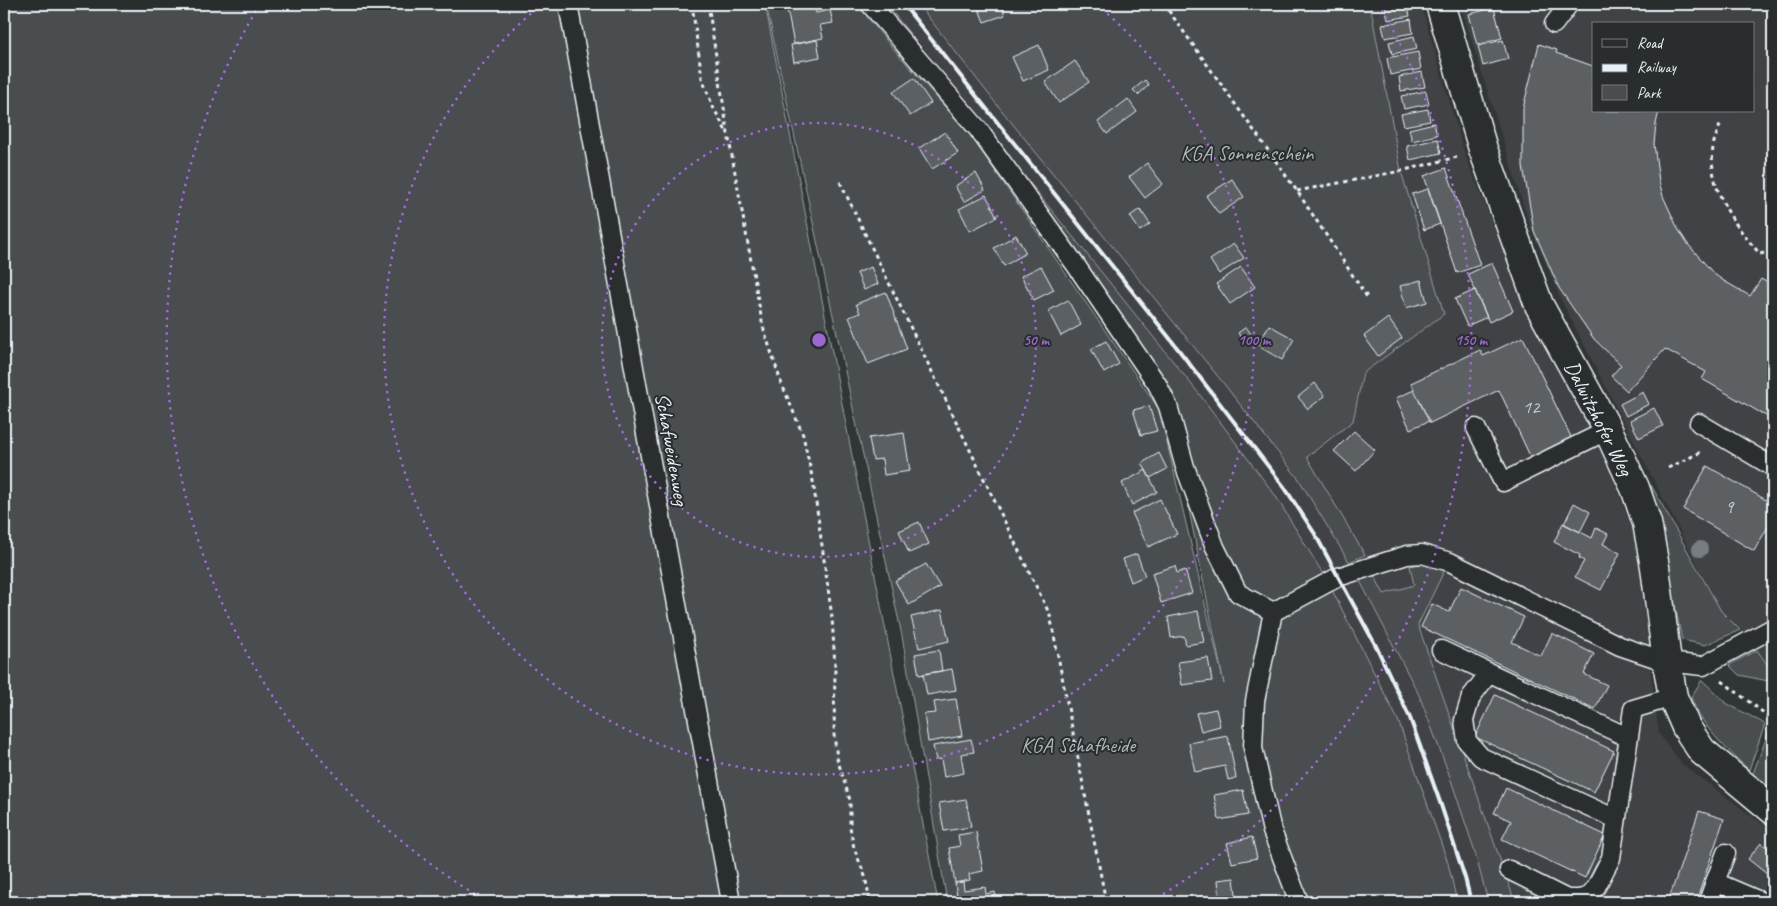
<svg xmlns="http://www.w3.org/2000/svg" width="1777" height="906" font-family="Caveat,sans-serif">
<rect width="100%" height="100%" fill="#323536"/>
<filter id="ink" filterUnits="userSpaceOnUse"><feTurbulence type="fractalNoise" baseFrequency=".02" numOctaves="2"/><feDisplacementMap in="SourceGraphic" scale="10" xChannelSelector="R" yChannelSelector="G"/><feConvolveMatrix kernelMatrix="1 2 1 2 8 2 1 2 1" color-interpolation-filters="sRGB"/></filter>
<g filter="url(#ink)">
<path fill="#3f4244" fill-rule="evenodd" d="M886 4H918L994 101 1220 379 1298 478 1349 562 1324 575 1275 495 1200 395Z
M1370 4H1421L1465 155 1531 318 1602 449 1632 528 1642 567 1650 666 1659 734 1682 764 1773 832V902H1515L1418 625 1445 570 1410 566 1414 585 1384 594 1365 555 1307 457 1353 421 1363 373 1444 314 1401 171Z
M1460 4H1773V673L1751 640 1721 611 1562 302 1531 229ZM1593 24H1753V111H1593Z
M1359 579 1419 695 1449 774 1474 849 1488 902H1457L1448 863 1398 720 1333 591Z"/>
<path fill="#494d4f" stroke="#989fa4" d="M4 4H765L938 902H4Z
M766 4H857L890 45 971 136 1159 409 1224 684 1168 406 1075 264 870 4H886L1200 395 1275 495 1328 582 1398 720 1448 863 1457 902H947L902 636Z
M918 4H1370L1401 171 1444 314 1363 373 1353 421 1307 457 1365 555 1349 562 1298 478 1220 379 994 101Z
M1651 485 1721 611 1740 630 1705 645 1682 640Z
M1426 563 1445 569 1418 625 1515 902H1488L1474 849 1449 774 1419 695 1359 579 1373 573 1384 594 1414 585 1410 566Z
M1757 650 1773 673V682L1739 675 1729 665Z
M1702 680 1726 703 1765 724 1749 770C1726 748 1702 728 1691 697Z
M1770 728 1773 729V792L1752 776Z"/>
<path fill="#5c6063" stroke="#e8f1f8" d="M786 4H814L816 13 830 10 833 23 820 25 823 38 794 44Z
M977 4H1001L1005 15 984 22Z
M1395 4H1407L1410 16 1388 20 1385 6Z
M1494 8 1502 38 1477 45 1469 14Z
M1411 19 1413 33 1385 38 1382 25Z
M1414 36 1417 49 1392 54 1389 42Z
M817 40 820 57 794 62 791 45Z
M1503 40 1508 59 1483 66 1478 46Z
M1539 44 1557 50 1556 53 1593 66V111H1659L1656 124 1654 144 1659 181 1663 196 1678 229 1687 243 1714 274 1724 281 1750 296 1761 279 1773 286V420L1702 379 1706 372 1665 349 1627 391 1611 376 1621 365 1594 339 1559 288 1534 231 1523 166V108Z
M1039 45 1049 70 1023 81 1012 57Z
M1418 52 1421 69 1390 75 1387 58Z
M1075 61 1089 82 1059 103 1045 82Z
M1422 72 1425 87 1401 91 1399 77Z
M914 78 931 103 910 116 893 92Z
M1145 80 1149 85 1138 95 1133 90Z
M1426 91 1429 104 1404 109 1401 96Z
M1128 99 1137 112 1107 134 1098 122Z
M1428 109 1430 121 1404 126 1401 114Z
M1434 123 1437 135 1412 141 1409 129Z
M945 132 958 153 932 169 919 148Z
M1438 139 1441 153 1410 160 1407 146Z
M1147 163 1163 184 1145 198 1129 177Z
M1446 168 1480 265 1457 273 1424 176Z
M976 173 985 190 964 202 955 186Z
M1232 179 1244 197 1219 214 1206 196Z
M1428 189 1440 224 1424 230 1412 194Z
M986 195 997 217 970 231 959 209Z
M1140 209 1150 224 1140 231 1130 216Z
M1016 235 1026 253 1004 266 994 248Z
M1234 244 1244 258 1219 274 1210 260Z
M1492 263 1513 311 1489 322 1468 274Z
M1041 266 1054 290 1034 300 1021 276Z
M871 267 878 284 864 290 857 273Z
M1241 267 1255 287 1230 304 1216 284Z
M1421 280 1427 302 1406 308 1400 286Z
M1475 290 1487 317 1467 326 1455 299Z
M886 292 907 349 868 364 849 317 860 313 856 304Z
M1068 300 1081 325 1061 336 1048 311Z
M1388 318 1402 338 1378 356 1364 336Z
M1269 325 1294 339 1282 360 1258 346Z
M1246 327 1254 338 1246 344 1238 333Z
M1523 337 1572 439 1531 458 1499 390 1430 423 1411 383 1480 350 1483 356Z
M1106 341 1119 364 1104 373 1091 349Z
M1315 383 1325 396 1308 409 1298 397Z
M1414 390 1429 421 1410 429 1396 398Z
M1643 392 1649 404 1626 416 1620 404Z
M1149 406 1157 431 1141 435 1133 410Z
M1654 408 1663 426 1639 438 1630 420Z
M1354 431 1375 450 1356 471 1334 451Z
M904 433 910 471 884 475 882 459 873 460 869 438Z
M1159 453 1167 469 1150 478 1142 463Z
M1707 466 1773 504V518L1754 551 1683 509Z
M1146 470 1157 492 1132 505 1122 483Z
M1160 499 1177 534 1148 547 1132 513Z
M1574 503 1590 512 1580 532 1564 524Z
M919 522 929 544 909 553 899 531Z
M1563 523 1592 538 1596 528 1608 534 1603 544 1620 553 1601 590 1575 577 1584 561 1579 558 1580 555 1554 542Z
M1137 554 1145 576 1131 582 1123 559Z
M926 564 940 587 909 605 895 581Z
M1175 566 1177 573 1185 570 1192 593 1161 603 1152 573Z
M1461 587 1524 617 1512 642 1541 656 1552 633 1594 654 1584 674 1607 685 1595 709 1421 627 1432 604 1449 612Z
M942 610 949 641 919 648 911 617Z
M1198 611 1204 642 1186 645 1184 636 1171 638 1168 617Z
M939 650 942 671 919 675 915 654Z
M1208 658 1212 681 1182 685 1178 662Z
M952 669 956 690 927 695 923 674Z
M1495 695 1614 751 1594 792 1475 737Z
M956 699 962 736 928 742 924 714 936 713 934 702Z
M1216 709 1220 726 1201 731 1196 713Z
M1228 736 1236 778 1228 780 1225 766 1195 772 1189 743Z
M971 739 974 752 961 754 964 773 944 777 941 759 936 760 933 746Z
M1506 788 1605 835 1585 878 1502 839 1511 821 1494 813Z
M1243 790 1248 815 1219 820 1214 795Z
M966 799 971 827 944 831 939 803Z
M1699 811 1724 819 1696 902H1668Z
M976 832 983 871 969 874 970 880 955 883 949 848 960 846 958 835Z
M1252 837 1257 858 1232 863 1227 843Z
M1761 843 1773 852V879L1748 859Z
M1234 878 1237 902H1220L1218 880Z
M963 882 964 890 985 887 986 894 995 892 997 902H958L955 883Z"/>
<g fill="none" stroke-linecap="round" stroke-linejoin="round">
<defs>
<path id="service" d="M568 4 731 902
M870 4 978 129 1075 264 1157 384 1168 406 1185 467 1215 547 1238 593 1273 612
M1554 24 1569 4
M1699 423 1773 467
M1476 428 1503 482 1608 430
M1441 650 1627 737
M1489 673 1471 697 1464 720 1467 741 1481 757 1616 819
M1509 870 1567 899H1578L1588 897 1596 887 1611 858 1633 709 1673 697
M1715 882 1726 853
M1299 902 1272 831 1253 748 1255 701 1273 612 1338 577 1407 555 1422 554 1450 562 1620 646 1667 662 1703 666 1773 628
M1708 902 1715 882 1762 902"/>
<path id="tertiary" d="M1440 4 1483 149 1539 305 1608 430 1635 488 1647 523 1655 567 1667 662 1673 697 1686 727 1702 751 1773 810"/>
</defs>
<use href="#service" stroke="#e8f1f8" stroke-width="21"/>
<use href="#tertiary" stroke="#e8f1f8" stroke-width="31"/>
<path stroke="#e8f1f8" stroke-width="3" stroke-dasharray="4 4" stroke-linecap="butt" d="M692 4 702 78 713 107 726 131
M708 4 728 134 763 327 781 382 803 435 813 481 832 617 835 666 834 735 837 758 850 800V827L854 848 865 876 870 902
M1164 4 1297 191 1367 297
M1165 5 1174 4
M1720 125C1718 132 1714 139 1713 147 1708 191 1733 223 1760 254L1773 251
M840 182 1050 615 1106 902
M1297 191 1401 171 1457 157
M1668 468 1701 452
M1722 681 1773 720"/>
<use href="#service" stroke="#2a2d2e" stroke-width="18"/>
<use href="#tertiary" stroke="#2a2d2e" stroke-width="28"/>
<path stroke="#e8f1f8" stroke-width="4" d="M903 4 1168 336 1285 488 1315 534 1376 646 1410 718 1441 805 1465 878 1471 902"/>
</g>
<circle fill="#777d80" cx="1700" cy="549" r="8"/>
</g>
<g fill="none" stroke="#9c67d0" stroke-width="2.5" stroke-dasharray="2.5 5">
<circle cx="819" cy="340" r="217"/>
<path d="M1096 4A435 435 0 1 1 542 4"/>
<path d="M488 902A652 652 0 0 1 260 4M1378 4A652 652 0 0 1 1150 902"/>
</g>
<g text-anchor="middle" stroke-width="4" stroke-linejoin="round" paint-order="stroke">
<g font-size="19" fill="#c5cdd3">
<text x="1531" y="413">12</text>
<text x="1729" y="513">9</text>
</g>
<g font-size="21" fill="#b0b8bd" stroke="#2a2d2e">
<text x="1247" y="160">KGA Sonnenschein</text>
<text x="1078" y="752">KGA Schafheide</text>
</g>
<g font-size="21" fill="#e8f1f8" stroke="#2a2d2e">
<text transform="translate(1599 418) rotate(63)" y="7">Dalwitzhofer Weg</text>
<text transform="translate(672 449) rotate(80)" y="7">Schafweidenweg</text>
</g>
</g>
<circle cx="819" cy="340" r="8" fill="#9c67d0" stroke="#2a2d2e" stroke-width="2.5"/>
<g font-size="15" text-anchor="middle" font-weight="bold" fill="#9c67d0" stroke="#2a2d2e" stroke-width="4" stroke-linejoin="round" paint-order="stroke">
<text x="1036" y="345">50 m</text>
<text x="1254" y="345">100 m</text>
<text x="1471" y="345">150 m</text>
</g>
<rect width="1777" height="906" fill="none" stroke="#2a2d2e" stroke-width="20"/>
<rect x="10" y="10" width="1757" height="886" fill="none" stroke="#e8f1f8" stroke-width="2" filter="url(#ink)"/>
<rect x="1592" y="22" width="162" height="90" fill="#2a2d2e" stroke="#767b7f"/>
<rect x="1602" y="39" width="25" height="8" fill="#2a2d2e" stroke="#767b7f"/>
<text x="1637" y="48" font-size="15" fill="#e8f1f8">Road</text>
<rect x="1602" y="64" width="25" height="8" fill="#e8f1f8" stroke="#767b7f"/>
<text x="1637" y="72" font-size="15" fill="#e8f1f8">Railway</text>
<rect x="1602" y="85" width="25" height="15" fill="#494d4f" stroke="#767b7f"/>
<text x="1637" y="98" font-size="15" fill="#e8f1f8">Park</text>
</svg>
